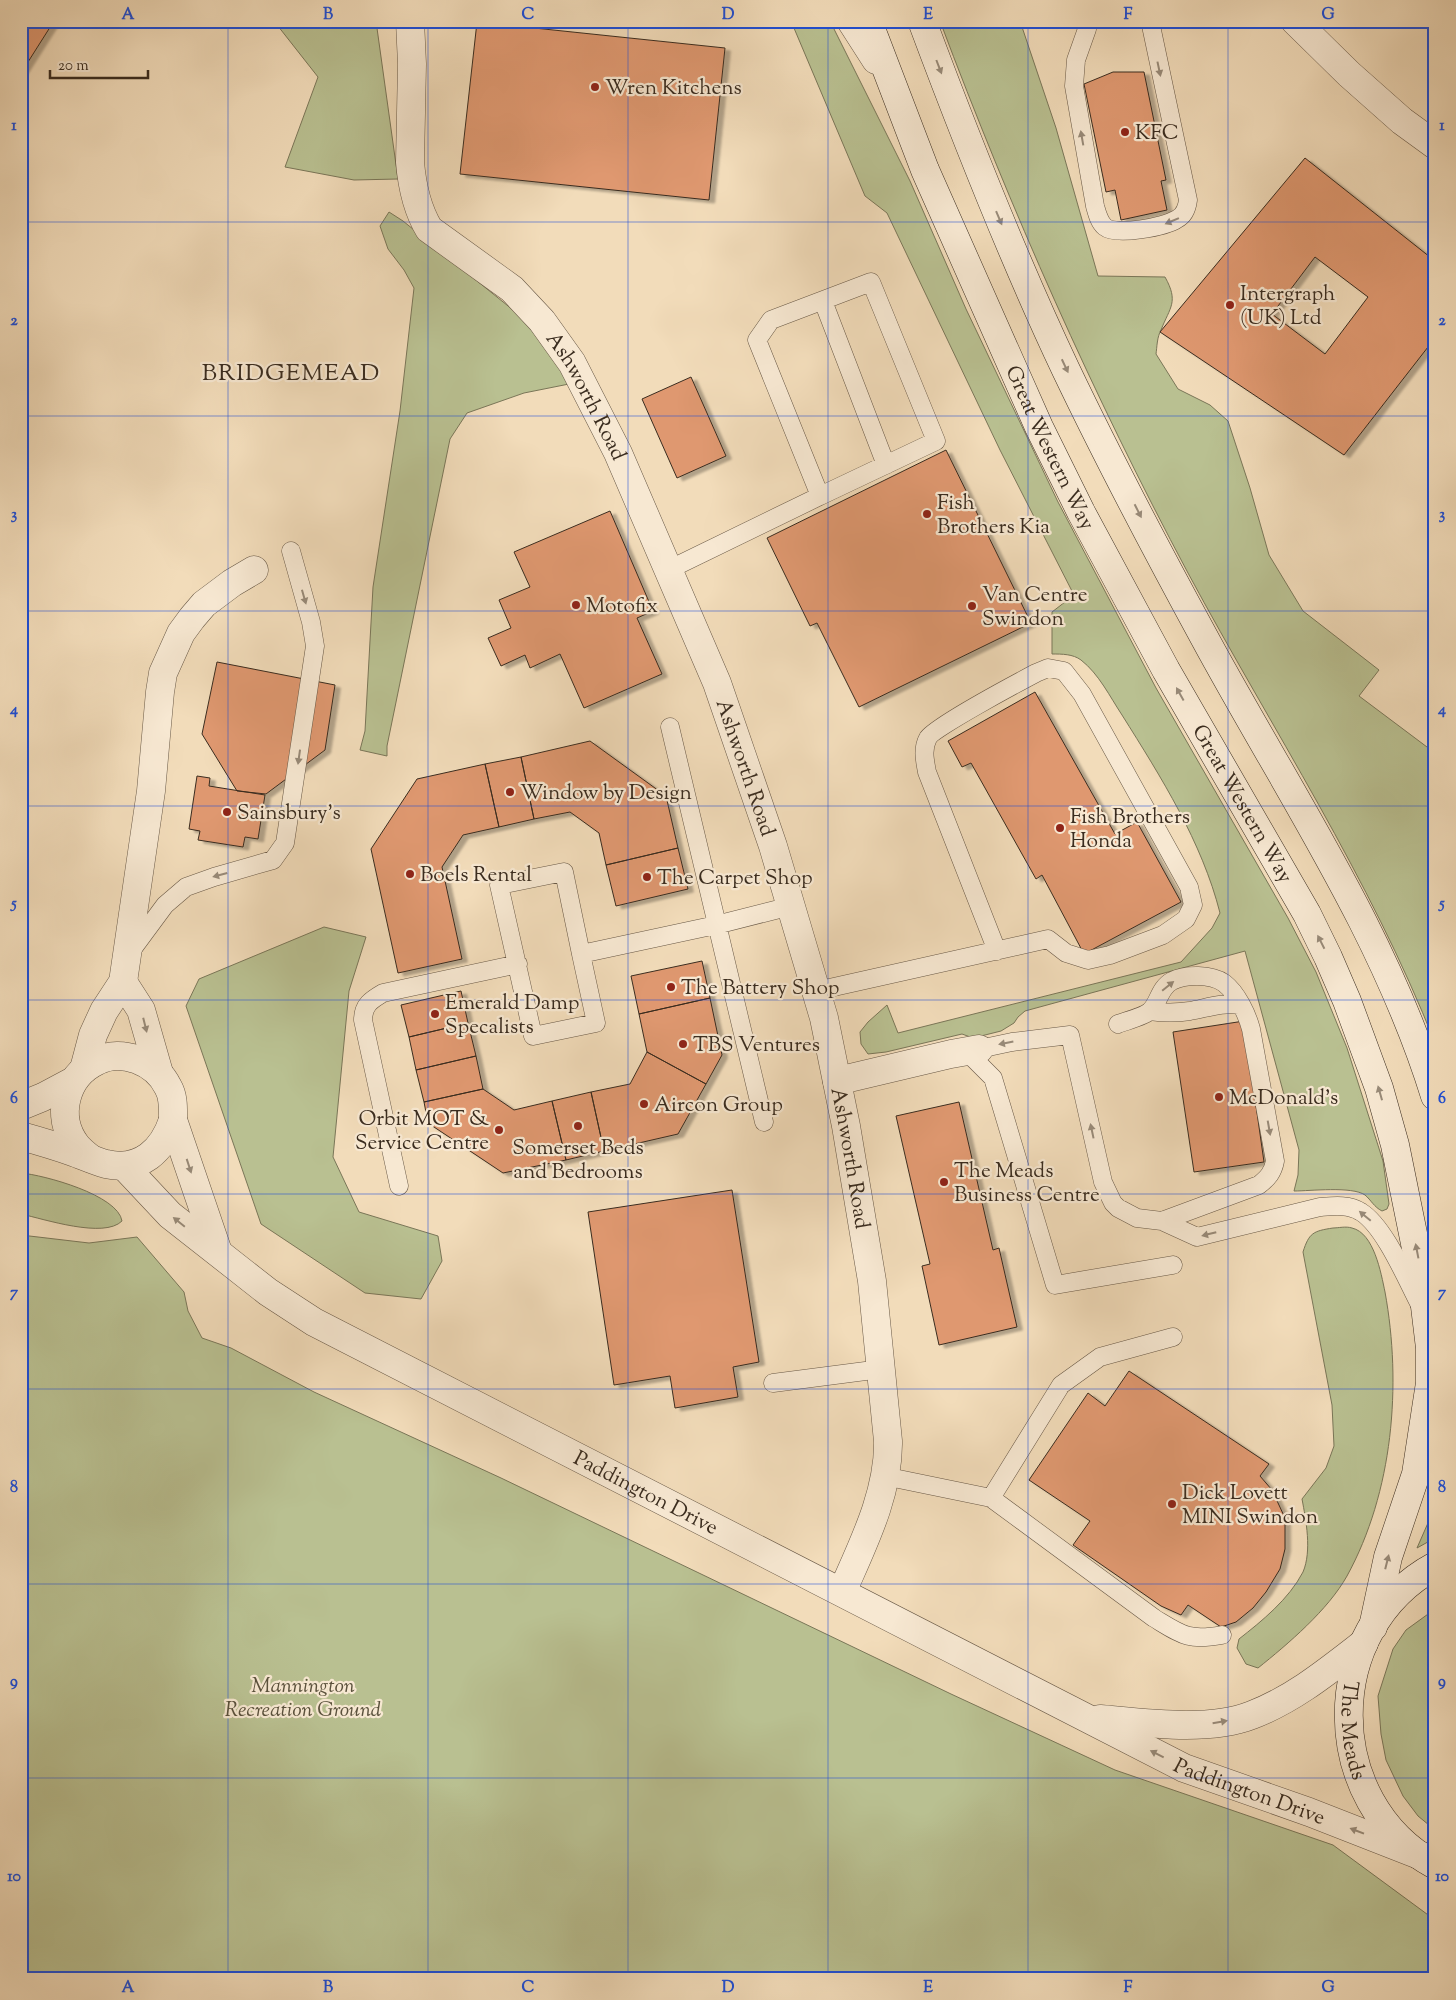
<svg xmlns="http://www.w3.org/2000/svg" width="1456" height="2000" font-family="'Sorts Mill Goudy',serif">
<defs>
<filter id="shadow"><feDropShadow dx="5.5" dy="3" stdDeviation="1" flood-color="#0004"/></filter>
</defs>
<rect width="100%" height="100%" fill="#f2dcba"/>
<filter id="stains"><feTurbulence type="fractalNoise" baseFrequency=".004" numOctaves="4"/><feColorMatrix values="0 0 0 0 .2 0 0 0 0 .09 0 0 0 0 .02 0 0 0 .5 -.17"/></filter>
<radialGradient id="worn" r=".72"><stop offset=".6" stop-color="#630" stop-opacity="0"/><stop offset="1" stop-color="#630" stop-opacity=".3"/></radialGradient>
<path fill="#b9c091" stroke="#7a7658" d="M274 21H376L398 179 354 180 285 167 318 77Z
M791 21H830L910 181 966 309 1058 502 1156 688 1288 918 1316 972 1347 1048 1383 1161 1389 1204 1387 1209 1382 1211C1374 1207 1371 1200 1365 1195 1352 1186 1310 1191 1294 1191L1298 1175 1299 1150 1245 951 1025 1011 1018 1017 1014 1023 1001 1031 973 1038 962 1034 886 1052 868 1054 861 1044 860 1032 868 1022 887 1005 898 1033 1181 962 1212 928 1220 913C1202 842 1161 777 1122 715 1110 697 1099 674 1081 660 1073 654 1062 654 1052 654V612L1074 595 1000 450 887 213 865 196Z
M940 21H1020L1056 128 1098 276 1165 277C1179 302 1170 307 1161 330 1157 337 1157 347 1156 354L1178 389 1210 405 1228 421 1250 488 1269 555 1303 611 1379 670 1359 696 1435 753V1043C1370 878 1272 729 1188 573 1093 395 1011 210 940 21Z
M389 212 403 221 534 327 569 384 524 393 467 413 450 439 387 746V756L360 750 365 731 373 587 400 411 414 288 404 270 388 249 380 226Z
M324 927 366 937 349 991 333 1157 359 1212 438 1236 442 1261 421 1299 365 1293 261 1224 186 1006 199 979Z
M21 1173C44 1175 118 1195 122 1221 104 1239 44 1219 21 1214Z
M1333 1228C1338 1228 1346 1226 1352 1228 1374 1233 1381 1273 1385 1292 1402 1385 1393 1492 1347 1576 1328 1610 1288 1644 1258 1668L1246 1664 1237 1648 1239 1639C1262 1621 1289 1599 1303 1572 1312 1551 1306 1520 1302 1499L1326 1468 1334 1446 1332 1405 1303 1252C1309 1233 1313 1231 1333 1228Z
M21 1235 89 1243 137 1237 184 1292 188 1311 202 1338 231 1348 314 1392 501 1478 951 1694 1115 1770 1333 1845 1435 1920V1979H21Z
M1435 1507V1538L1417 1548Z
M1435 1609V1830L1418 1816 1403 1796 1386 1760 1381 1734 1378 1696 1393 1649 1406 1630Z"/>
<path fill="#df986f" stroke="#3a2c1f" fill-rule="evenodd" filter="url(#shadow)" d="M21 21H54L21 73Z
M477 22 725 48 709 200 460 174Z
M1113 72H1144L1166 180 1161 181 1167 210 1121 220 1115 190 1106 192 1084 84Z
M1305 158 1435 261V338L1344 455 1160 332ZM1315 257 1368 297 1325 354 1272 314Z
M691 377 726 456 677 478 642 399Z
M946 450 1031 623 859 707 817 623 810 626 767 538Z
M610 511 653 611 637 618 662 674 584 708 560 654 530 668 525 655 501 666 488 638 511 628 499 600 530 587 514 552Z
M217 662 335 685 325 750 266 794 237 791 202 734Z
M1035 692 1115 834 1137 822 1181 902 1084 954 1042 875 1036 879 971 763 962 767 948 741Z
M590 741 666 796 678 848 606 865 599 833 570 812 534 819 521 757Z
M521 757 534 819 499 827 485 764Z
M485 764 499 827 463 835 442 867 462 959 398 973 371 849 417 779Z
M197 776 210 778 209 786 265 795 258 839 245 837 243 847 198 840 200 831 189 829Z
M678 848 688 889 616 906 606 865Z
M702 961 710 998 639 1014 631 976Z
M461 991 468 1023 409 1037 401 1005Z
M710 998 722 1055 706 1084 647 1052 639 1014Z
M1244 1021 1264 1162 1194 1172 1173 1032Z
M468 1023 476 1056 416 1070 409 1037Z
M647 1052 706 1084 678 1134 604 1151 591 1092 630 1084Z
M476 1056 483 1089 424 1102 416 1070Z
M483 1089 514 1110 552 1101 566 1160 503 1173 428 1123 424 1102Z
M591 1092 604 1151 566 1160 552 1101Z
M959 1102 993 1250 999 1248 1017 1327 939 1345 922 1266 930 1264 896 1116Z
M732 1190 759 1362 733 1367 738 1397 675 1408 670 1376 614 1385 588 1212Z
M1129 1371 1269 1464 1260 1476 1272 1490 1285 1518V1549L1280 1569 1266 1592 1253 1608 1236 1622 1221 1627 1188 1605 1181 1615 1161 1606 1073 1545 1090 1521 1029 1480 1088 1393 1105 1406Z"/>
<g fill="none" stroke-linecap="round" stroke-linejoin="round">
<defs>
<path id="service" d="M1087 29 1076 60 1074 86 1095 206C1097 213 1099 222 1105 227 1116 236 1165 227 1177 219 1185 215 1187 208 1188 200L1150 21
M871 282 936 441 820 496 757 340 771 320Z
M823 301 886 465
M668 570 820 496
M670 727 764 1122
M131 951 165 905 186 887 214 877 273 860 285 843 315 646 311 622 291 551
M581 954 564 872 499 885 533 1036 596 1023 581 954 716 925 791 906
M816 991 1048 939 1066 953 1088 960 1110 955 1163 935 1186 919 1193 905 1189 887 1082 694 1064 671 1048 668 1036 673C1019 682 933 728 928 738 922 749 925 761 927 772L997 951
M1150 1011C1164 1013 1176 1013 1190 1011 1207 1008 1223 1002 1240 1005
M1118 1024C1126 1021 1145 1016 1150 1011 1159 1003 1159 988 1172 981 1186 974 1211 974 1224 983 1237 993 1247 1014 1251 1029L1275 1161C1273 1172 1268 1178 1259 1185L1162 1221
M979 1049 1012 1042 1070 1035 1103 1182 1113 1203 1118 1208 1137 1218 1162 1221 1197 1237 1320 1207C1333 1206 1349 1204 1361 1212 1384 1226 1406 1278 1419 1303
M967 1052 993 1078 1055 1285 1173 1265
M399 1186 363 1020C363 1005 371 1000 383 993L518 964
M773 1383 881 1369
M884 1476 991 1498 1154 1618C1182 1635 1188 1641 1222 1635
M991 1498 1061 1385 1100 1357 1173 1337"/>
<g id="minor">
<path id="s1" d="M410 21 412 64 410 162C412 186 417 209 429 229L512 289 542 321 572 363 618 453 717 683 773 846 824 1018 846 1126 872 1281 888 1441C889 1493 863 1544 842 1592"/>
<path d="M851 21 876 60"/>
<path d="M1295 21 1349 74 1402 121 1435 145"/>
<path d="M123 982 141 1010 159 1073"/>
<path d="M84 1069 93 1035 104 1011 123 982 151 791 160 692 163 673 181 633 192 618 204 604 232 583 254 570"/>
<path d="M837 1081 951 1054 979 1049"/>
<path d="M21 1106 43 1097 73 1081"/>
<path d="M21 1136C39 1141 56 1146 73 1152 84 1156 95 1161 106 1164 141 1172 163 1150 173 1120"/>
<path d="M90 1158C85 1154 80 1150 76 1145 55 1117 65 1076 97 1061 122 1048 156 1062 168 1087 174 1097 173 1109 173 1120L218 1252"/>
<path id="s2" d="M124 1166 170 1215 268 1292 314 1322 1184 1768 1309 1812 1419 1855"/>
<path d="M1100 1719C1145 1723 1209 1732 1252 1715 1294 1699 1329 1670 1364 1643"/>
</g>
<g id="secondary">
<path id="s3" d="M868 21 925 170 1039 427 1081 512 1166 670 1307 914 1328 957 1347 1001 1379 1088 1395 1145 1421 1273 1430 1348V1383L1416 1474 1388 1557 1373 1627"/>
<path d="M922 21C966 139 1012 256 1066 370 1109 460 1156 549 1204 637 1285 787 1384 931 1435 1096"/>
<path id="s4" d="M1435 1566C1319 1629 1321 1803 1435 1865"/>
</g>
</defs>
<use href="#service" stroke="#685846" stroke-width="19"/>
<use href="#minor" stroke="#685846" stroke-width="29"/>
<use href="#secondary" stroke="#3a2c1f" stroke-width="29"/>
<use href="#service" stroke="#f7e8d2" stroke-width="18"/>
<use href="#minor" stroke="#f7e8d2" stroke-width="28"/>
<use href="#secondary" stroke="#f7e8d2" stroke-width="28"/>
</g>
<defs><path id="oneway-solid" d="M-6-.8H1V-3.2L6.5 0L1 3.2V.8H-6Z" transform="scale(1.25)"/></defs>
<g fill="#988a78">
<use href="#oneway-solid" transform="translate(939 67) rotate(69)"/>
<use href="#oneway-solid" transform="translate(1159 69) rotate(78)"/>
<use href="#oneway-solid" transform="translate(1082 138) rotate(-100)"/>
<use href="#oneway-solid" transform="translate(999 218) rotate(67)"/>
<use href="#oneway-solid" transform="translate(1172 221) rotate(157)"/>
<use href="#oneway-solid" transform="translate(1065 366) rotate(65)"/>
<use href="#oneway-solid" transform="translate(1138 511) rotate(63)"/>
<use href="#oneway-solid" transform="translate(304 597) rotate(74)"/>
<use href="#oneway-solid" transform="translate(1180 694) rotate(-119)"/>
<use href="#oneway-solid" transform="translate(299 757) rotate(98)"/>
<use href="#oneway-solid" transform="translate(220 875) rotate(165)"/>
<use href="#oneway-solid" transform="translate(1321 942) rotate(-117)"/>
<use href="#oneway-solid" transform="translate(1168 986) rotate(-39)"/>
<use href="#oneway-solid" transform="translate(145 1025) rotate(76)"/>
<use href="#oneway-solid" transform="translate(1006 1043) rotate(169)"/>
<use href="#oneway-solid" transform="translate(1380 1093) rotate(-106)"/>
<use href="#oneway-solid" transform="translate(1269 1128) rotate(80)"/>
<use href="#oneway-solid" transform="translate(1092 1131) rotate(-102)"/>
<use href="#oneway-solid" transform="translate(189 1166) rotate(72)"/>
<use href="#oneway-solid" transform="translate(1365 1216) rotate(-140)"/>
<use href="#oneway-solid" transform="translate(179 1222) rotate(-141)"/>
<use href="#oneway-solid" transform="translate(1209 1234) rotate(166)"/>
<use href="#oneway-solid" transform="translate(1417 1251) rotate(-101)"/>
<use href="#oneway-solid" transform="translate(1387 1562) rotate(-76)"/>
<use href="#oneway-solid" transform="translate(1220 1722) rotate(-10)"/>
<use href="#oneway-solid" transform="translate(1157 1754) rotate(-153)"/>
<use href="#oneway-solid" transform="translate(1357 1831) rotate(-159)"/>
</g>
<path fill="none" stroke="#1d4ed8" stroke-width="1" stroke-opacity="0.55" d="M228 21V1979M428 21V1979M628 21V1979M828 21V1979M1028 21V1979M1228 21V1979M21 222H1435M21 416H1435M21 611H1435M21 806H1435M21 1000H1435M21 1194H1435M21 1389H1435M21 1584H1435M21 1778H1435"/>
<g fill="#8f2418" stroke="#f7e8d2" stroke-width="2">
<circle cx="595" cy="87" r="5"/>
<circle cx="1125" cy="132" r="5"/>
<circle cx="1230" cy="305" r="5"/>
<circle cx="927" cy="514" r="5"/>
<circle cx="576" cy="605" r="5"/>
<circle cx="972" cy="606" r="5"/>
<circle cx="510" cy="792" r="5"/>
<circle cx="227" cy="812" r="5"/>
<circle cx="1060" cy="828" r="5"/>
<circle cx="410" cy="874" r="5"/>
<circle cx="647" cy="877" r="5"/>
<circle cx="671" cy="987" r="5"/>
<circle cx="435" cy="1014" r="5"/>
<circle cx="683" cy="1044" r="5"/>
<circle cx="1219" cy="1097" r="5"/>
<circle cx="644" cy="1104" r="5"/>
<circle cx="578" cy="1126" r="5"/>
<circle cx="499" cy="1130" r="5"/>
<circle cx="944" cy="1182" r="5"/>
<circle cx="1172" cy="1504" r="5"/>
</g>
<g text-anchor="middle" stroke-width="4.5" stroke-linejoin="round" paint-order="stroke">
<g font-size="21" fill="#3a2c1f" stroke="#f7e8d2" text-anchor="start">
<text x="605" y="94">Wren Kitchens</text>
<text x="1135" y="139">KFC</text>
<text x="1240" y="300">Intergraph<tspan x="1240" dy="24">(UK) Ltd</tspan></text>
<text x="937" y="509">Fish<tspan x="937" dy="24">Brothers Kia</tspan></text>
<text x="982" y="601">Van Centre<tspan x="982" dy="24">Swindon</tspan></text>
<text x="586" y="612">Motofix</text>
<text x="520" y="799">Window by Design</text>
<text x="237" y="819">Sainsbury's</text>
<text x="1070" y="823">Fish Brothers<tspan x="1070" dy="24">Honda</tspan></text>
<text x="420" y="881">Boels Rental</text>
<text x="657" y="884">The Carpet Shop</text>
<text x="681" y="994">The Battery Shop</text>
<text x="445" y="1009">Emerald Damp<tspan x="445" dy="24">Specalists</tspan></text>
<text x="693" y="1051">TBS Ventures</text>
<text x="1229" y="1104">McDonald's</text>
<text x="654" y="1111">Aircon Group</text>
<text x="489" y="1125" text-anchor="end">Orbit MOT &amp;<tspan x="489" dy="24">Service Centre</tspan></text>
<text x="578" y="1154" text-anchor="middle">Somerset Beds<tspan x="578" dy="24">and Bedrooms</tspan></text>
<text x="954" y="1177">The Meads<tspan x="954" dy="24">Business Centre</tspan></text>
<text x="1182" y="1499">Dick Lovett<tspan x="1182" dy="24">MINI Swindon</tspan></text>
</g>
<g font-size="21" fill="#3a2c1f" stroke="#f7e8d2">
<text dy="7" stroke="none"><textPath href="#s1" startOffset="445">Ashworth Road</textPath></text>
<text dy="7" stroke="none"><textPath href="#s3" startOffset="464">Great Western Way</textPath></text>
<text dy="7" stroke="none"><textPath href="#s1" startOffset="850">Ashworth Road</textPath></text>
<text dy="7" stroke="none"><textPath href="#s3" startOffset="869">Great Western Way</textPath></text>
<text dy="7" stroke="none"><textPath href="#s1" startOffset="1255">Ashworth Road</textPath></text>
<text dy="7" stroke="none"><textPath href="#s2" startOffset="620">Paddington Drive</textPath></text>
<text dy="7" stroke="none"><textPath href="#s4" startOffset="196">The Meads</textPath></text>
<text dy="7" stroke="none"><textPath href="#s2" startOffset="1294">Paddington Drive</textPath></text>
</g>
<g font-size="21" font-style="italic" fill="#5a513c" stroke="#f7e8d2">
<text x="303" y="1692">Mannington<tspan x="303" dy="24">Recreation Ground</tspan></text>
</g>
<g font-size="24" letter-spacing="1" fill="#3a2c1f" stroke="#f7e8d2">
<text x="291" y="380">BRIDGEMEAD</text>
</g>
</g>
<rect width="1456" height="2000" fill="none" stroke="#f2dcba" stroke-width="55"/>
<path d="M50 70v8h98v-8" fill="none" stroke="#3a2c1f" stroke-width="2.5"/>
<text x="58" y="70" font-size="15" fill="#3a2c1f" stroke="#f7e8d2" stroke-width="4" paint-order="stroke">20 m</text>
<rect x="28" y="28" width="1400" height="1944" fill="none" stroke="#1d4ed8" stroke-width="2"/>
<g font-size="16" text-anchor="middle" font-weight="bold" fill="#1d4ed8">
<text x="128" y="19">A</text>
<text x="328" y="19">B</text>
<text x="528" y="19">C</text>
<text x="728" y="19">D</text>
<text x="928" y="19">E</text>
<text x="1128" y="19">F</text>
<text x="1328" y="19">G</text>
<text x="14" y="130">1</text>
<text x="1442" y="130">1</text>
<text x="14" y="325">2</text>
<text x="1442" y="325">2</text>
<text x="14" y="519">3</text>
<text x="1442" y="519">3</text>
<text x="14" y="714">4</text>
<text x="1442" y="714">4</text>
<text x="14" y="908">5</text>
<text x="1442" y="908">5</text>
<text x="14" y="1103">6</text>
<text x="1442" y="1103">6</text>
<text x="14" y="1297">7</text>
<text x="1442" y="1297">7</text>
<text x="14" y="1492">8</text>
<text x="1442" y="1492">8</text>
<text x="14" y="1686">9</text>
<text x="1442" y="1686">9</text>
<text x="14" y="1881">10</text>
<text x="1442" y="1881">10</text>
<text x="128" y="1992">A</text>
<text x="328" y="1992">B</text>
<text x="528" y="1992">C</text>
<text x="728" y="1992">D</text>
<text x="928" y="1992">E</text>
<text x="1128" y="1992">F</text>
<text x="1328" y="1992">G</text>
</g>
<rect width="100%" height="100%" filter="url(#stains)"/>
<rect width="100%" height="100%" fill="url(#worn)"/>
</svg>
